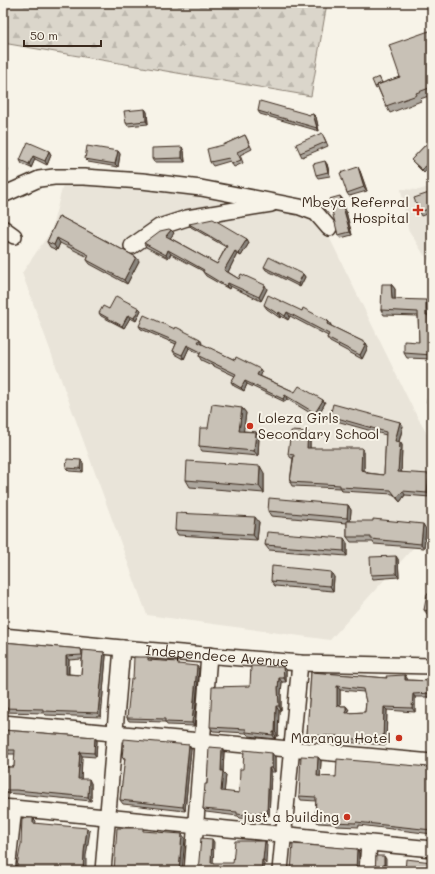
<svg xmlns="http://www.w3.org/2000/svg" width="435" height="874" font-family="Mali,sans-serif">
<defs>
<pattern id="forest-firs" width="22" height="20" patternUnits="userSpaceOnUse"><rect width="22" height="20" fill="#dbd6cb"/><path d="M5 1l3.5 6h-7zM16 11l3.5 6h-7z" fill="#bdb8ae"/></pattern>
</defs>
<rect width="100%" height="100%" fill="#f7f3e8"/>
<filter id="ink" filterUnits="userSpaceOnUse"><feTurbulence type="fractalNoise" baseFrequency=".025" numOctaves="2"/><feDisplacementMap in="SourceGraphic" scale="8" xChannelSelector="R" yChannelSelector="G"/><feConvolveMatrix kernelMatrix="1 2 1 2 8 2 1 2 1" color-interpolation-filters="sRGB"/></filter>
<g filter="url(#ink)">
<path fill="#e9e4d9" d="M64 181 314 206 413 409 432 443V527L330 640 147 615 22 273 51 231Z
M432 186V263L424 255 408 229 401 189 419 190Z"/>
<path fill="url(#forest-firs)" stroke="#8b8074" d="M3 3H327L311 96 3 43Z"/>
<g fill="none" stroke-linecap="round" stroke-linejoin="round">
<defs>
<g id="minor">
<path d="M3 195 39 179 54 177H84L142 181 201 188 300 207 316 213 329 228"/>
<path d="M3 228 14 236"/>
<path d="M132 246 159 227 187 218 271 204"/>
<path id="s1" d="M3 636 122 648 300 663 432 666"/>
<path d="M3 723 432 762"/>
<path d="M3 807 432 849"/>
<path d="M7 871 14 808"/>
<path d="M103 871 122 648"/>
<path d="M192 871 209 655"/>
<path d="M280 871 300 663"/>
<path d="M367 871 369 843"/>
</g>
</defs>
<use href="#minor" stroke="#3b2a1e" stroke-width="18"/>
<use href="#minor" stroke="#f7f3e8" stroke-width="15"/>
</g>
<path fill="#aca69d" stroke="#3b2a1e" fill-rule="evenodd" d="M432 30V95L420 99 421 101 390 113 386 106 378 88 376 89 375 87 379 77 382 83 400 77Z
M145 109 147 112 148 124 128 126 126 123Z
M258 111 310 115 313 114 316 117 319 131 260 114Z
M245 135 252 149 240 155 243 163 234 167 230 161 213 166 210 162 223 145Z
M324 137 328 146 302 157 300 153Z
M432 138 424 173 411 160Z
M49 151 51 155 47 165 35 159 31 168 22 164 20 160Z
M118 151 120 154 118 167 88 162 85 159Z
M184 151 185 162H154L152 159Z
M327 164 330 176 318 178 316 175Z
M3 166 6 167 8 170 5 184 3 185Z
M360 171 367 191 349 196 347 193Z
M432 192V212L421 216 419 212Z
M340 196 343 200 352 235 341 238 338 235Z
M59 216 136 257 139 261 127 284 90 264 87 260 88 257 60 243 57 250 50 247 47 242Z
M189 224 247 239 249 243 241 256 237 254 228 272 239 279 267 289 261 301 230 286 229 289 206 276 203 272V271L171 254 168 258 146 247 144 243 174 233 170 238 217 264 226 247 191 227Z
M264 267 303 274 305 277 300 287 266 270Z
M391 284 395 289V299L429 305V316L432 320V359L407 358 404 353 419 342 418 316 384 315 381 310Z
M264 305 302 311 328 321 331 325V326L366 343 368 347 362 359 330 342 327 338 328 336 290 316 288 320 281 316 280 318 267 309Z
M109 309 141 310 136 321 130 318 124 328 101 316 99 313Z
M139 326 202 343 201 344 235 360 262 372 260 376 295 392 323 400 325 403 317 417 287 399 285 402 247 384 244 391 234 386 231 382 235 376 201 360 199 356 200 354 189 348 184 359 175 354 173 351 176 344 141 329Z
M432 394V406H429L427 402Z
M242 408 246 413 243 431 256 432 259 437 258 456 202 451 199 446 208 428Z
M330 416 400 422 403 426 399 442H400L402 445 401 472 431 478 430 497 405 495 400 502 393 494 342 491 341 488 292 486 290 482 293 458H291L288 454 308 432 310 436V448L364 452V471H366L368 473 384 475 386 435 333 420Z
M83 463V472L69 471 66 468Z
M264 473V493L190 487 186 480Z
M348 505 351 510 350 521 426 529 424 548 374 544 373 542H351L347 537V523L271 516 268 511Z
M259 522 257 540 178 535 175 530Z
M347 543V556L269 550 265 545Z
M398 559 399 577 373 579 371 575Z
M334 577 333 591 275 586 271 581Z
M432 595V616L428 615 424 610Z
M3 642 81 649 83 651 104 652 106 656 101 717 46 715 44 713 3 712ZM82 659 81 675 69 674V660Z
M151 660 180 665 199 669 194 726 167 725 165 722 129 721 127 718 133 679Z
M283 667 286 671V682H282L281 693V710L279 711 278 736H276L275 739 249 736 246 733 213 731 210 727 250 686Z
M311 672 387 678H407V680L432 681V697H415V712L387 710 386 745 342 742 340 739H310L307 735ZM340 690 364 692 366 702 365 712 348 713 349 710 346 706H340Z
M3 730 95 737 97 741 96 757 82 756 81 779 91 783V801L18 794 3 793V767H14L15 754H3Z
M189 745 191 749 185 811 123 804 120 800 125 761 122 757Z
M224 752 223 772 226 775 224 792 239 793 243 769 275 757V772H271L269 816H249L248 819 240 818 238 816 206 812 203 809 207 784Z
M318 757 321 761 320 777H336L429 767 432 766V834L359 825V827L336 826 334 824 318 823 315 819 316 801 301 800 299 796Z
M357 849 359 853V871H291Z"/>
<path fill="#8c877f" stroke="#3b2a1e" d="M145 109 147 112 148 124 146 121Z
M313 114 316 117 319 131 317 128Z
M182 147 184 151 185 162 182 158Z
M49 151 51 155 47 165 45 161Z
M118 151 120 154 118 167 115 164Z
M33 156 35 159 31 168 29 164Z
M432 159V164L424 173 422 170Z
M325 161 327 164 330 176 328 172Z
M6 167 8 170 5 184 3 181Z
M358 167 360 171 367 191 364 187Z
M340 196 343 200 352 235 350 232Z
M171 230 174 233 169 240 166 236Z
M57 238 60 243 57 250 54 245Z
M247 239 249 243 241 256 238 253Z
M168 250 171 254 168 258 166 255Z
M235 251 237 254 227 274 224 270Z
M136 257 139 261 127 284 124 280Z
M303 274 305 277 300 287 298 284Z
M228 283 230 286 229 289 226 286Z
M391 284 395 289V303L392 299Z
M265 285 267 289 261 301 259 297Z
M426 300 429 305V316L432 320V346L429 342 426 315Z
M139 308 141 310 136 321 134 318Z
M279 312 281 316 280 318 278 314Z
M287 312 290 316 288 320 285 316Z
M128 315 130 318 124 328 122 326Z
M328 321 331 325 330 328 327 324Z
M200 339 202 343 201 345 198 342Z
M366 343 368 347 362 359 360 355Z
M187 345 189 348 184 359 182 355Z
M260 369 262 372 260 378 257 375Z
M245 381 247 384 244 391 241 388Z
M285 395 287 399 285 402 283 399Z
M323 400 325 403 317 417 315 413Z
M242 408 246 413 243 435 239 431Z
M400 422 403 426 398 445 395 441Z
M256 432 259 437 258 456 254 451Z
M308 432 310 436V452L307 448Z
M400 442 402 445 401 475 398 472Z
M362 448 364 452V474L361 470Z
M81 460 83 463V472L80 469Z
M260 466 264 473V493L259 486Z
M429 474 431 478 430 497 427 493Z
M403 491 405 495 400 502 397 498Z
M348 505 351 510 350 523 347 518Z
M255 517 259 522 257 540 253 535Z
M423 524 426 529 424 548 421 544Z
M344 538 347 543V556L344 551Z
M396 556 398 559 399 577 396 574Z
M331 572 334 577 333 591 330 586Z
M104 652 106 656 101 717 98 713Z
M66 656 69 660 68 678 66 674Z
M197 666 199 669 194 726 192 723Z
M283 667 286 671V682L284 678Z
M405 675 407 678 408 684 405 680Z
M279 678 282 682 281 693V710L279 706 278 688Z
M337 686 340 690V710L337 706Z
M413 694 415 697V712L412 708Z
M276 706 279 711 278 736 275 732Z
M346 706 349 710 348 717 346 713Z
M384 707 387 710 386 745 383 741Z
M273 732 276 736 275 739 273 735Z
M95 737 97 741 96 757 94 753Z
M189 745 191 749 185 811 183 807Z
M222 748 224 752 223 772 226 775 224 795 221 791V771Z
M80 752 82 756 81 783 78 779Z
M272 753 275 757V772L272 768Z
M318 757 321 761 320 780 317 776Z
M269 768 271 772 269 816 267 813Z
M89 779 91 783V801L88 797Z
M246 812 249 816 248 819 246 815Z
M33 818 36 821 35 827 33 823Z
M87 828 90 831 86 856V871H83L84 852Z
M182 834 185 838 182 871H179Z
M212 839 214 842 213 867 211 863Z
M265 841 267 845 266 864 263 860Z
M357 849 359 853V871H356Z
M384 856 386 859V871H384Z
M262 860 264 864V871H261Z"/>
<path fill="#c8c1b6" stroke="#3b2a1e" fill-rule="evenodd" d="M432 30V87L416 93 417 95 386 106 377 85 400 77 389 45Z
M379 77 382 83 377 85 378 86 375 87 372 80Z
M260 101 310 115 313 114 317 128 258 111Z
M145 109 146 121 126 123 124 111Z
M432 121V130L428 125Z
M322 133 326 142 300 153 296 144Z
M245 135 250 146 237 152 241 160 231 164 229 158 210 162 207 149 223 145Z
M432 138V159L422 170 411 160Z
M28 142 49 151 45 161 33 156 29 164 20 160Z
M87 146 118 151 115 164 85 159Z
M182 147V158L152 159V148Z
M325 161 328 172 316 175 313 164Z
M3 166 6 167 3 181Z
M358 167 364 187 347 193 340 173Z
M432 192V208L419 212 414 198Z
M340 196 350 232 338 235 329 199Z
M59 216 136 257 124 280 87 260 89 255 57 238 54 245 47 242Z
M213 219 247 239 238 253 235 251 224 270 239 279 241 274 265 285 259 297 228 283 226 286 203 272 204 270 168 250 166 255 144 243 160 231 169 229 171 230 166 236 217 264 227 246 189 224Z
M269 257 303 274 298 284 264 267Z
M382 284H391L392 299 426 300V315H428L429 342H432V355L404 353V341L419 342 418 312 381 310Z
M268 295 302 311 303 308 328 321 327 324 366 343 360 355 327 338 329 334 287 312 285 316 279 312 278 314 264 305Z
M116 296 139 308 134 318 128 315 122 326 99 313 103 306 109 309Z
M144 315 175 329 176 327 200 339 198 342 235 360 236 357 260 369 257 375 295 392 299 386 323 400 315 413 285 395 283 399 245 381 241 388 231 382 236 374 199 356 201 352 187 345 182 355 173 351 177 342 139 326Z
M428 394H432V403L427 402Z
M212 404 242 408 239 431 256 432 254 451 199 446 200 428H208Z
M333 404 400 422 395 441 400 442 398 472 429 474 427 493 403 491 397 498 391 490 340 487V485L290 482 294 455 288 454 291 431 308 432 307 448H362L361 470 366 471V473L384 475 386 432 330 416Z
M67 459 81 460 80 469 66 468Z
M187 461 260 466 259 486 186 480Z
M269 498 348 505 347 518 268 511Z
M176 513 255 517 253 535 175 530Z
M373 519 423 524 421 544 371 539V537H347V521H373Z
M267 532 344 538V551L265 545Z
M396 556V574L371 575 370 557Z
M272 566 331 572 330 586 271 581Z
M427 594 432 595V612L424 610Z
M3 642 81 649 82 655 66 656V674L81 675 83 650 104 652 98 713 43 711V709L3 708Z
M134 657H148V660L178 662V664L197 666 192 723 165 722V719L127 718 131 679H133Z
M251 666 283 667 284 678H279L278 688 279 706H276L275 732H273V735L246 732V729L210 727 212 687 250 686Z
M311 672 387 678 386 676 405 675V680L432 681V693L413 694 412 708 384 707 383 741 339 738V736L307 735ZM337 686 363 689 366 702 365 712 346 713V706H337Z
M432 729V747H431Z
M3 730 95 737 94 753 80 752 78 779H89L88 797 16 790H3V767H14L15 750H3Z
M124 739 189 745 183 807 120 800 125 758 122 757Z
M209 747 222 748 221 771H223L221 791 239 793 240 769H243L244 750 272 753V768H269L267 813 246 812V815L237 814V812L203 809 205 784H207Z
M301 756 318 757 317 776 336 777 337 759 429 767 432 766V830L356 822V823L333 822V820L315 819 316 797 299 796Z
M22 818H33V823L87 828 84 852 83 871H16L21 844Z
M117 828H143V831L182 834 179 871H114Z
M201 838 212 839 211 863H233L235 841H265L263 860H262L261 871H198Z
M293 844 357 849 356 871H327V870L309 869V871H291Z
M376 856H384V871H375Z
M406 859 432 862V871H405Z"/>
</g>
<g fill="#c8321e" stroke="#f7f3e8" stroke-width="1.5">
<path d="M416 204h4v4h4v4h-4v4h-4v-4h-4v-4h4z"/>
<circle cx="250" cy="426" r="4"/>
<circle cx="399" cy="738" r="4"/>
<circle cx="347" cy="817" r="4"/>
</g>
<g text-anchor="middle" stroke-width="4" stroke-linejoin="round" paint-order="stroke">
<g font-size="14" fill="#3b2a1e" stroke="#f7f3e8" text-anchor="end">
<text x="409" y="207">Mbeya Referral<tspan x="409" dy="16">Hospital</tspan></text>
<text x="258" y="423" text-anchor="start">Loleza Girls<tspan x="258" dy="16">Secondary School</tspan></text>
<text x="391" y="743">Marangu Hotel</text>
<text x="339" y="822">just a building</text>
</g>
<g font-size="14" fill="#3b2a1e" stroke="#f7f3e8">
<text dy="5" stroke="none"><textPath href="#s1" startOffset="215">Independece Avenue</textPath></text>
</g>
</g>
<rect width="435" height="874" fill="none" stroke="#f7f3e8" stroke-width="16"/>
<rect x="8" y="8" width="419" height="858" fill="none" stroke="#3b2a1e" stroke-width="1.5" filter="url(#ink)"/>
<path d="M24 40v6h77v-6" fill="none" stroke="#3b2a1e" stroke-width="2"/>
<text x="30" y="40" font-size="12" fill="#3b2a1e" stroke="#f7f3e8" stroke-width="3" paint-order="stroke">50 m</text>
</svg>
